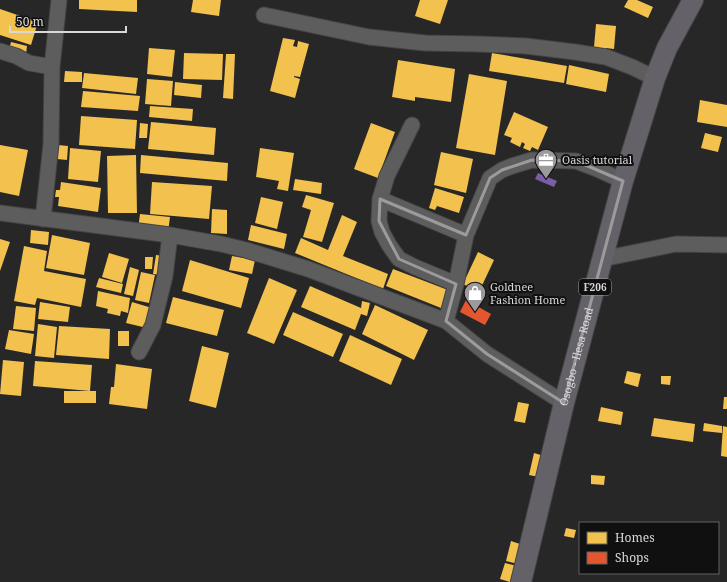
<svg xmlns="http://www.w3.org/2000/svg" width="727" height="582" font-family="'Noto Serif',serif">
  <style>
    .homes { fill: #f2c14e }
    .shops { fill: #e4572e }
    .offices { fill: #7b5ea7 }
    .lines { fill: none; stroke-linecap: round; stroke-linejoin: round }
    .minor-casing { stroke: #454445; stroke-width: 17 }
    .major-casing { stroke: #454445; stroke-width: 22 }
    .minor { stroke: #5e5d5e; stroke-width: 15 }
    .major { stroke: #646268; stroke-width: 20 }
    .marked { fill: none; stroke: #9c9a9c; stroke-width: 3; stroke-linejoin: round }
    .labels { text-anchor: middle; stroke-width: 4; stroke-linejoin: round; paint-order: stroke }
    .shield { fill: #111011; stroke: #9e9c9e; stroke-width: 1 }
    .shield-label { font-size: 10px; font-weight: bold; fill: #dad8da }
    .poi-label { font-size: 11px; fill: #dad8da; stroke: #111011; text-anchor: start }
    .street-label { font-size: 11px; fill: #dad8da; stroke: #111011 }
  </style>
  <rect width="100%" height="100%" fill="#282728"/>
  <!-- homes -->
  <path class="homes" d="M79 0H137V12L79 9Z
    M193 0H221L219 16 191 12Z
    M420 0H448L440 24 415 16Z
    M628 0H637L653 7 648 18 624 7Z
    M0 9 38 22 31 45 0 35Z
    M596 24 616 26 614 49 606 48V52H598V47H594Z
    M283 38 295 40 293 46 297 47 298 41 309 44 300 77 294 76V77L300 79 295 98 270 91Z
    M11 42 27 46 26 54 9 50Z
    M149 48 175 50 172 77 147 74Z
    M184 53 223 54 222 80 183 79Z
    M492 53 567 66 564 83 489 71Z
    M226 54H235L233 99 223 98Z
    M398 60 455 69 451 102 415 97V101L392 97Z
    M569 65 609 74 606 92 566 84Z
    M65 71 82 72V82H64Z
    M84 73 138 78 136 94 82 88Z
    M469 74 507 81 495 155 456 148Z
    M147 79 173 81 171 106 145 104Z
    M175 82 202 85 201 98 174 95Z
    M83 91 140 96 138 111 81 107Z
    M700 100 727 105V127L697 122Z
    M150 106 193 109 192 121 149 117Z
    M514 112 548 127 538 150 532 147 530 151 523 148 525 144 522 142 520 147 510 142 512 138 504 135Z
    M81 116 137 120 135 149 79 145Z
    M151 122 216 128 214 155 148 149Z
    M140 123 148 124 147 138H139Z
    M371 123 395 132 378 178 354 169Z
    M705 133 722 137 718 152 701 148Z
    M0 145 28 150 19 196 0 192Z
    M58 145 68 146 67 160 57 159Z
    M70 148 101 151 98 182 68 179Z
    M260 148 294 153 288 191 277 189 279 181 256 177Z
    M441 152 473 159 466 193 434 185Z
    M136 155 137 213H108L107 156Z
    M141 155 228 163 227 181 140 173Z
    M295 179 322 183 321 194 293 190Z
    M61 182 101 188 98 212 58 206 59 197H55L56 190H60Z
    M152 182 212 186 209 219 150 214Z
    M435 188 464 197 459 213 437 206 435 210 429 208Z
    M306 195 334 203 322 242 303 237 311 210 302 207Z
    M261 197 283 202 277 229 255 223Z
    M212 209 227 210V234L211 233Z
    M140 214 170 217 168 232 138 229Z
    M342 215 357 222 343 256 388 274 383 289 295 253 301 238 328 250Z
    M251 225 287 234 284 249 248 240Z
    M31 230 49 232 48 245 30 243Z
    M52 235 90 243 84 275 46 268Z
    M0 239 10 242 0 271Z
    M24 246 47 251 44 271 86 279 81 307 37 298 35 305 14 301Z
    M478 252 494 260 479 292 463 284Z
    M109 253 129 259 122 283 102 277Z
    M156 255 165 256 162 275 153 274Z
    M232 256 255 260 252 274 229 270Z
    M145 257H153L152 269H145Z
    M190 260 249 278 241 308 182 291Z
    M130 267 139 270 133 296 124 294Z
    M393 269 448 290 441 308 386 286Z
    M141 272 155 275 149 303 135 300Z
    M99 278 123 284 121 293 96 287Z
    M269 278 297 290 274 344 247 333Z
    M310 286 361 308 362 301 370 303 367 316 361 314 355 330 301 307Z
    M98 291 130 298 128 313 121 311 120 316 107 313 108 309 96 306Z
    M173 297 224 310 217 336 166 323Z
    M40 302 70 307 68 322 38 319Z
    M132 302 152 308 147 328 126 323Z
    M375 305 428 330 414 360 362 334Z
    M16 306 36 308 34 331 13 329Z
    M293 312 343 334 333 357 283 335Z
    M38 324 57 327 54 358 35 356Z
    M59 326 110 329 109 359 56 355Z
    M9 330 34 334 31 354 5 349Z
    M118 331H129V346H118Z
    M350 335 402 359 391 385 339 361Z
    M202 346 229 353 216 408 189 401Z
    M3 360 24 362 21 396 0 394Z
    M35 361 92 365 90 391 33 386Z
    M116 364 152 369 147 409 109 404 111 387H114Z
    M627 371 641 374 638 387 624 383Z
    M661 376H671L670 385 661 384Z
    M64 391H96V403H64Z
    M724 397H727V409H723Z
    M518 402 529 404 525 423 514 421Z
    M601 407 623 412 621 425 598 421Z
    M654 418 695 424 693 442 651 436Z
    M704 423 722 426V433L703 431Z
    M723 426 727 427V457L721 456Z
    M534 453 544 456 539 477 529 475Z
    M591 475 605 476 604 485 591 484Z
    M566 528 576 530 574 538 564 536Z
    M511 541 523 545 518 564 506 561Z
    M505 563 517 566 515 576 512 575 510 582 500 579Z"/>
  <!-- shops -->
  <path class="shops" d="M466 300 491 314 485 325 460 312Z"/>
  <!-- offices -->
  <path class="offices" d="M538 173 557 181 554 187 535 179Z"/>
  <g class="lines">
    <!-- minor casing -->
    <g class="minor-casing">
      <path id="minor" d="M264 15 369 37 425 43 477 44 526 46 575 52 606 57 632 67 655 78
        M0 51 16 56 29 63 52 67
        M412 125 387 176 380 199 379 221 382 232 389 245 399 259 415 267 456 284
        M380 199 466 235
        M0 213 170 235 221 244 246 250 308 269 446 321 487 354 564 403
        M43 219 51 144 52 67 59 0
        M602 259 676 244 727 245
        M446 321 456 284 466 235 490 178 502 170 512 166 532 160 576 161 597 169 623 181
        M139 352 153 325 165 276 170 235"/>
    </g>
    <!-- major casing -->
    <g class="major-casing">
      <g id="major">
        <path id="s1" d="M521 582 564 403 623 181 655 78 667 48 693 0"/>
      </g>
    </g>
    <!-- minor -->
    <use href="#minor" class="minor"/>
    <!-- major -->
    <use href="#major" class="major"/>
  </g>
  <!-- marked area -->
  <path class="marked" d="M532 160 576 161 623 181 564 403 487 354 446 321 456 284 399 259 379 221 380 199 466 235 490 178 502 170Z"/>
  <!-- icons -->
  <defs>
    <g id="office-pin" transform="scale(1.15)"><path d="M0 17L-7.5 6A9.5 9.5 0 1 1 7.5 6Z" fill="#9c9a9c" stroke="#111011"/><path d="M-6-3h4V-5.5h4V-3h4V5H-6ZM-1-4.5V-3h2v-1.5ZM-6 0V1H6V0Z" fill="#fff"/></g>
    <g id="shop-pin" transform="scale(1.15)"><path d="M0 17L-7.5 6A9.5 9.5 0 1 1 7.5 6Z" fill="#9c9a9c" stroke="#111011"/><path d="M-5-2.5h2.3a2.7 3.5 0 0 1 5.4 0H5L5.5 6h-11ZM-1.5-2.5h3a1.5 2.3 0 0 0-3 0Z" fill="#fff"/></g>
  </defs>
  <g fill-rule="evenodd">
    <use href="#office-pin" x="546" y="160"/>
    <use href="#shop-pin" x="475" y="293"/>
  </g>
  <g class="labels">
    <!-- shield labels -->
    <rect class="shield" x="579" y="279" width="32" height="16" rx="3"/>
    <g class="shield-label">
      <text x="595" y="291">F206</text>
    </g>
    <!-- poi labels -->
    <g class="poi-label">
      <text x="562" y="164">Oasis tutorial</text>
      <text x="490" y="291">Goldnee<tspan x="490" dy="13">Fashion Home</tspan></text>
    </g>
    <!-- street labels -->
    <g class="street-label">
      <text dy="4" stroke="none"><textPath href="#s1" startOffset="232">Osogbo - Ilesa Road</textPath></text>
    </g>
  </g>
  <!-- legend -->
  <rect x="579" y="522" width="140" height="52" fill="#111011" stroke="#616061"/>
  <rect x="587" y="532" width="20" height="12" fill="#f2c14e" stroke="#616061"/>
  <text x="615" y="542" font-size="12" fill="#dad8da">Homes</text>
  <rect x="587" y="552" width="20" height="12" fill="#e4572e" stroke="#616061"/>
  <text x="615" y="562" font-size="12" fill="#dad8da">Shops</text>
  <!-- scale -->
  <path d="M10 26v6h116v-6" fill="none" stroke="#dad8da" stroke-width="2"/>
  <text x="16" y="26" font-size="12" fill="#dad8da" stroke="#111011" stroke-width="3" paint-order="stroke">50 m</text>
</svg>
